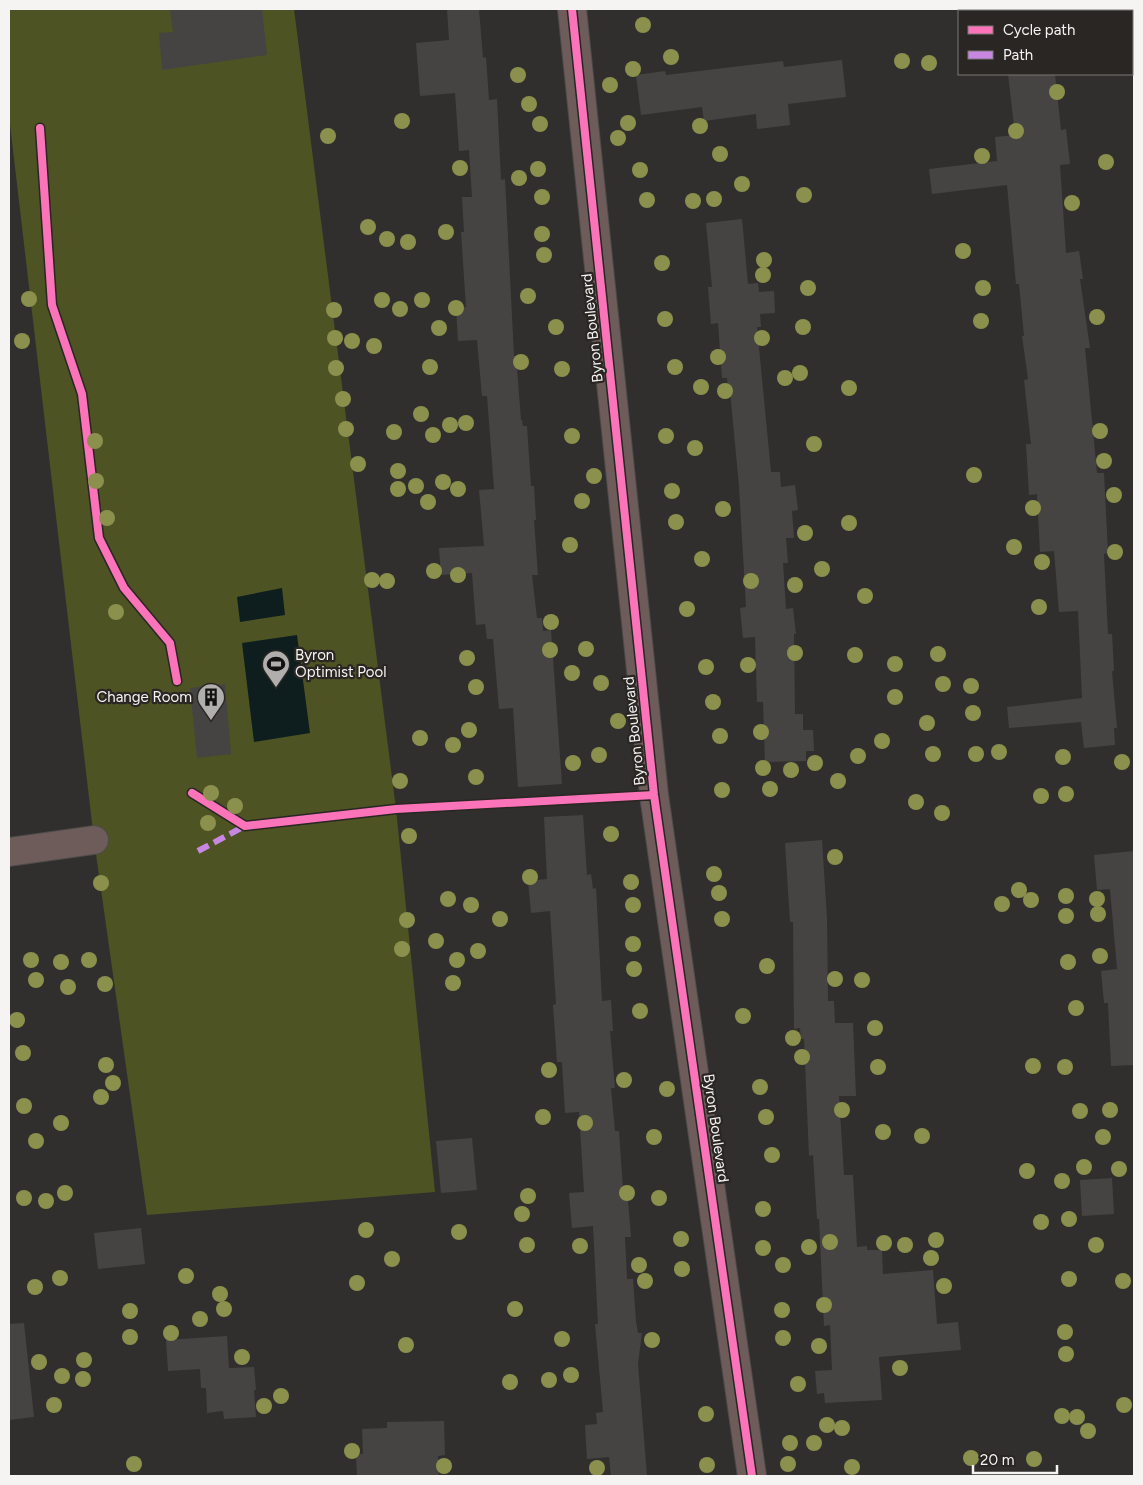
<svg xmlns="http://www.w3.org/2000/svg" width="1143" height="1485" font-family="Figtree,sans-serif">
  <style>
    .green { fill: #4e5324 }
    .water { fill: #0e1e1e }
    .building { fill: #464443 }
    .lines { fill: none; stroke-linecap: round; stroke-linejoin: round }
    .minor-casing { stroke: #4c4b4a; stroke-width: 30 }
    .tertiary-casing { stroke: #4c4b4a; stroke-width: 30 }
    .minor { stroke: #6e5c5a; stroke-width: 28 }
    .tertiary { stroke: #6e5c5a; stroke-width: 28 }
    .quiet { stroke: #c787e3; stroke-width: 6; stroke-dasharray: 12 6; stroke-linecap: butt }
    .cycleway-casing { stroke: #292623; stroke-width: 11 }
    .cycleway { stroke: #fb73b8; stroke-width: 8 }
    .tree { fill: #8b914d }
    .labels { text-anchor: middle; stroke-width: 4.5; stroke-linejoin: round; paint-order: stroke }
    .street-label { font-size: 15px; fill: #f6f4f2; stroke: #292623 }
    .poi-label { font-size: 15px; fill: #f6f4f2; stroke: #292623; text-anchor: start }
  </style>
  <rect width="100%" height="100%" fill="#312f2e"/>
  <!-- green -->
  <path class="green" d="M9 9H294L396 809 435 1192 147 1215 94 840 9 116Z"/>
  <!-- water -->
  <path class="water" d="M282 588 285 615 240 622 237 597Z
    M297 635 310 733 254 742 242 643Z"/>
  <!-- building -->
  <path class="building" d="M170 9H262L267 55 162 70 159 33 173 32Z
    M447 9H479L483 58 486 57 489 100 497 99 501 180 505 179 514 356H516L521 420H522L523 426H527L531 486H534L536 520H534L538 575H532L537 618H542L543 631 551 630 562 784 518 787 513 708 499 709 493 639H487L485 624 476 625 472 573 441 575 439 548 484 546 479 490 494 489 487 396H482L477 340 458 341 456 307H466L461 232H464L462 197H472L469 150 459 151 455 93 420 96 416 43 449 40Z
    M842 60 846 97 788 104 790 125 757 129 756 114 704 121 702 107 641 115 636 75 665 71 666 75 783 61 784 67Z
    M1008 74H1055L1061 130 1066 129 1070 164 1060 165 1066 253 1079 251 1083 279H1080L1090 348H1085L1097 473H1104L1108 553 1104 554 1108 634H1112L1114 671H1112L1117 728H1114L1115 745 1084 748 1081 722 1009 728 1007 707 1082 698 1078 611 1059 612 1054 551 1040 552 1037 494 1029 495 1026 444H1031L1024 380 1028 379 1022 336H1024L1019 284H1016L1007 185 932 194 929 169 997 161 995 137 1015 135Z
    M742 219 748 284 758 283 759 292 774 291 775 313 760 314 761 327H757L771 472H780L781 487 795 485 798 510 792 511 794 538H786L788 563H783L786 609 793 608 796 634H794L795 714H803V730H813L814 751H806V761L765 762 763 702H757L755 637 743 638 740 608 746 607 739 486 730 391H728L727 378H722L718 323 711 324 708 287H712L706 223Z
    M225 684 231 754 197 758 190 688Z
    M583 815 587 875 591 874 593 889 596 888 602 1001 611 1000 613 1031H610L615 1088H611L615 1131H619L623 1189 627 1188 631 1237H625L627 1279H633L636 1321 638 1333H642L638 1364 647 1476H611L609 1457 587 1459 585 1425 597 1424 596 1413 603 1412 595 1324H598L593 1226 572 1228 569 1193 584 1192 579 1112 565 1113 562 1062H557L553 1005 556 1004 550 911 531 913 528 881 547 879 544 817Z
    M822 840 827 918 828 1001H834L835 1023H853L856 1096H839L844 1175H853L857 1247 867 1246V1250H882L883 1274 933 1270 937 1324 958 1322 961 1350 879 1357 882 1400 825 1403 824 1393 817 1394 815 1371 832 1370 830 1325 824 1326 819 1219H817L813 1155 809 1156 804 1039H801L800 1028 794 1029 793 922H790L785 843Z
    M1134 851V1065L1111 1066 1108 1003H1104L1101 971 1117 969 1110 889 1097 890 1094 855Z
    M472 1138 477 1190 441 1193 436 1141Z
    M1112 1178 1114 1214 1082 1216 1080 1180Z
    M141 1228 145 1264 98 1269 94 1233Z
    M24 1323 34 1417 9 1420V1324Z
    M227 1336 229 1368 254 1367 256 1390H254L256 1417 224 1419 223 1411 207 1413 206 1388H201L200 1369 168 1371 166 1340Z
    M444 1421 445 1455 438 1456 439 1476H357L356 1454H363L362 1429 387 1428V1422Z"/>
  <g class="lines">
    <!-- minor casing -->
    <g class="minor-casing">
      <path id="minor" d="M572 9 654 795 752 1476
        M9 852 94 840"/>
    </g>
    <!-- tertiary casing -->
    <g class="tertiary-casing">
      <path id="tertiary" d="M1132 13 1134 33"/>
    </g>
    <!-- minor -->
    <use href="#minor" class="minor"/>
    <!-- tertiary -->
    <use href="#tertiary" class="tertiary"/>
    <!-- quiet -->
    <path class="quiet" d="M198 851 245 826"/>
    <!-- cycleway casing -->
    <g class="cycleway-casing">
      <path id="cycleway" d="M572 9 654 795 752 1476
        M40 128 52 305 82 394 99 538 124 588 170 643 177 681
        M192 793 245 826 396 809 654 795"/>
    </g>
    <!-- cycleway -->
    <use href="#cycleway" class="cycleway"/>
  </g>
  <!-- trees -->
  <g class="tree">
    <circle cx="643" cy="25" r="8"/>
    <circle cx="671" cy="57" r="8"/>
    <circle cx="902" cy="61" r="8"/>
    <circle cx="929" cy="63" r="8"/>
    <circle cx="633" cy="69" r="8"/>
    <circle cx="518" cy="75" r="8"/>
    <circle cx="610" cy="85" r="8"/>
    <circle cx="1057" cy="92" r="8"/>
    <circle cx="529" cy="104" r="8"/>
    <circle cx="402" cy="121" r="8"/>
    <circle cx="628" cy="123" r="8"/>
    <circle cx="540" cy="124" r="8"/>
    <circle cx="700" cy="126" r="8"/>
    <circle cx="1016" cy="131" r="8"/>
    <circle cx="328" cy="136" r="8"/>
    <circle cx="618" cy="138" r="8"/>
    <circle cx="720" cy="154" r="8"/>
    <circle cx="982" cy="156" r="8"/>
    <circle cx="1106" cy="162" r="8"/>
    <circle cx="460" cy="168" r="8"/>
    <circle cx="538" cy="169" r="8"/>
    <circle cx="640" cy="170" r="8"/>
    <circle cx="519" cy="178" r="8"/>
    <circle cx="742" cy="184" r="8"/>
    <circle cx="804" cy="195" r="8"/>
    <circle cx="542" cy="197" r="8"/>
    <circle cx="714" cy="199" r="8"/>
    <circle cx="647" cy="200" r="8"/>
    <circle cx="693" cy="201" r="8"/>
    <circle cx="1072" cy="203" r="8"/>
    <circle cx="368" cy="227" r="8"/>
    <circle cx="446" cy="232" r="8"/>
    <circle cx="542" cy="234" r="8"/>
    <circle cx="387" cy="239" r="8"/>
    <circle cx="408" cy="242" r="8"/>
    <circle cx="963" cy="251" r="8"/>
    <circle cx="544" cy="255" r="8"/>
    <circle cx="764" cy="260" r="8"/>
    <circle cx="662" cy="263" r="8"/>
    <circle cx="763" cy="275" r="8"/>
    <circle cx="808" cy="288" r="8"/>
    <circle cx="983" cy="288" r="8"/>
    <circle cx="528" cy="296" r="8"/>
    <circle cx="29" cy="299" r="8"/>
    <circle cx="382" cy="300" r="8"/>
    <circle cx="422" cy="300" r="8"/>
    <circle cx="456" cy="308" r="8"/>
    <circle cx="400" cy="309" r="8"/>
    <circle cx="334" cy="310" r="8"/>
    <circle cx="1097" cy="317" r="8"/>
    <circle cx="665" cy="319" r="8"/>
    <circle cx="981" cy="321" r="8"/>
    <circle cx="556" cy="327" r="8"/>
    <circle cx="803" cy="327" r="8"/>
    <circle cx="439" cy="328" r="8"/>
    <circle cx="335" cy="338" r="8"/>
    <circle cx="762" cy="338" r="8"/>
    <circle cx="22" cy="341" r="8"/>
    <circle cx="352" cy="341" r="8"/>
    <circle cx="374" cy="346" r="8"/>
    <circle cx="718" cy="357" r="8"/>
    <circle cx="521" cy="362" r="8"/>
    <circle cx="430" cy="367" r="8"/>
    <circle cx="675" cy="367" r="8"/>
    <circle cx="336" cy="368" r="8"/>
    <circle cx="562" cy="369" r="8"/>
    <circle cx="800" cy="373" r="8"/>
    <circle cx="785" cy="378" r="8"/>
    <circle cx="701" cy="387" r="8"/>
    <circle cx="849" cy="388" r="8"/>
    <circle cx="725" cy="391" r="8"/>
    <circle cx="343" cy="399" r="8"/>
    <circle cx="421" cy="414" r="8"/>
    <circle cx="466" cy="423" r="8"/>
    <circle cx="450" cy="425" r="8"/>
    <circle cx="346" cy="429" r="8"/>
    <circle cx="1100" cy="431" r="8"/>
    <circle cx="394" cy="432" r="8"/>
    <circle cx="433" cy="435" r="8"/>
    <circle cx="572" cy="436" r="8"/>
    <circle cx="666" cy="436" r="8"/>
    <circle cx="95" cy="441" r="8"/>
    <circle cx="814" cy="444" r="8"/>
    <circle cx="695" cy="448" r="8"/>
    <circle cx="1104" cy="461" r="8"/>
    <circle cx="358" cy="464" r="8"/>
    <circle cx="398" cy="471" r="8"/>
    <circle cx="974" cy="475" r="8"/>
    <circle cx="594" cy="476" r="8"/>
    <circle cx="96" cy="481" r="8"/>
    <circle cx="443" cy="482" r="8"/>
    <circle cx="416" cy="486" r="8"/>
    <circle cx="398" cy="489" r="8"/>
    <circle cx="458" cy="489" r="8"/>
    <circle cx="672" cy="491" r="8"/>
    <circle cx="1114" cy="495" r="8"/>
    <circle cx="582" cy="501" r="8"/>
    <circle cx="428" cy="502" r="8"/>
    <circle cx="1033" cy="508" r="8"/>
    <circle cx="723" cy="509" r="8"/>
    <circle cx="107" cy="518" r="8"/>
    <circle cx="676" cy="522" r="8"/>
    <circle cx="849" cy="523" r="8"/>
    <circle cx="805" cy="533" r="8"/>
    <circle cx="570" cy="545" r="8"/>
    <circle cx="1014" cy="547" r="8"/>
    <circle cx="1115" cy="552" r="8"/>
    <circle cx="702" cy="559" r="8"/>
    <circle cx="1042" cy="562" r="8"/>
    <circle cx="822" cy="569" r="8"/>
    <circle cx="434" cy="571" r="8"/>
    <circle cx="458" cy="575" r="8"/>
    <circle cx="372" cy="580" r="8"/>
    <circle cx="387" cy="581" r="8"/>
    <circle cx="751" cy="581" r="8"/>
    <circle cx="795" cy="585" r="8"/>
    <circle cx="865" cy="596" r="8"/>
    <circle cx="1039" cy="607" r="8"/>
    <circle cx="687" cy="609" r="8"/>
    <circle cx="116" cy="612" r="8"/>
    <circle cx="551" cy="622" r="8"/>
    <circle cx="586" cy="649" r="8"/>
    <circle cx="550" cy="650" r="8"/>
    <circle cx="795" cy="653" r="8"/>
    <circle cx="938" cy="654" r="8"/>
    <circle cx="855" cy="655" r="8"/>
    <circle cx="467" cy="658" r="8"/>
    <circle cx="895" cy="664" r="8"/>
    <circle cx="748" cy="665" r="8"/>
    <circle cx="706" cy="667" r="8"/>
    <circle cx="572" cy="673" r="8"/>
    <circle cx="601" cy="683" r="8"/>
    <circle cx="943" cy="684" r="8"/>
    <circle cx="971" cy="686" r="8"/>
    <circle cx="476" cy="687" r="8"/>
    <circle cx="895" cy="697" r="8"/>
    <circle cx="713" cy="702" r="8"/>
    <circle cx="973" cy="713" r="8"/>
    <circle cx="618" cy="721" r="8"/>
    <circle cx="927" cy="723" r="8"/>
    <circle cx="469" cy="730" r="8"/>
    <circle cx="761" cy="732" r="8"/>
    <circle cx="720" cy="736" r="8"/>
    <circle cx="420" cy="738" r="8"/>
    <circle cx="882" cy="741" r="8"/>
    <circle cx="453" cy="745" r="8"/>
    <circle cx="999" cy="752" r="8"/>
    <circle cx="933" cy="754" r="8"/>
    <circle cx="976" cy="754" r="8"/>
    <circle cx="599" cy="755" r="8"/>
    <circle cx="858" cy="756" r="8"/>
    <circle cx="1063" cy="757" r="8"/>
    <circle cx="1122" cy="762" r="8"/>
    <circle cx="573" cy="763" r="8"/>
    <circle cx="815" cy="763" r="8"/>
    <circle cx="763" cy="768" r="8"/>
    <circle cx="791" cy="770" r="8"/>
    <circle cx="476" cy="777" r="8"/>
    <circle cx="400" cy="781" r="8"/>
    <circle cx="838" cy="781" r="8"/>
    <circle cx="770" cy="789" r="8"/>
    <circle cx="722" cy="790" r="8"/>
    <circle cx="211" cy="793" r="8"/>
    <circle cx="1066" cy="794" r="8"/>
    <circle cx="1041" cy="796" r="8"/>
    <circle cx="916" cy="802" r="8"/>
    <circle cx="235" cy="806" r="8"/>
    <circle cx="942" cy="813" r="8"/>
    <circle cx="208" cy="823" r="8"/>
    <circle cx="611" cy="834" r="8"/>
    <circle cx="409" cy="836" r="8"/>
    <circle cx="835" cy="857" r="8"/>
    <circle cx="714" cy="874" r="8"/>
    <circle cx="530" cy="877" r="8"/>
    <circle cx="631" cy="882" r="8"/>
    <circle cx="101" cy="883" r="8"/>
    <circle cx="1019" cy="890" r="8"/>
    <circle cx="719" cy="893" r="8"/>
    <circle cx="1066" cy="896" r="8"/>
    <circle cx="448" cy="899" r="8"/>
    <circle cx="1097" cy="899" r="8"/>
    <circle cx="1031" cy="900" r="8"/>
    <circle cx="1002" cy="904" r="8"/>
    <circle cx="471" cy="905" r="8"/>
    <circle cx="633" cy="905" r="8"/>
    <circle cx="1098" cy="914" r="8"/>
    <circle cx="1066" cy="916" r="8"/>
    <circle cx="500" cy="919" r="8"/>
    <circle cx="722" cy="919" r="8"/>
    <circle cx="407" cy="920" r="8"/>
    <circle cx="436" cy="941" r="8"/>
    <circle cx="633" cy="944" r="8"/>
    <circle cx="402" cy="949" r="8"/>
    <circle cx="478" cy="951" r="8"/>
    <circle cx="1100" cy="956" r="8"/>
    <circle cx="31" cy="960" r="8"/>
    <circle cx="89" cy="960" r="8"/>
    <circle cx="457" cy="960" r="8"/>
    <circle cx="61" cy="962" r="8"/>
    <circle cx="1068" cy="962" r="8"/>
    <circle cx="767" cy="966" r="8"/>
    <circle cx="634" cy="969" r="8"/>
    <circle cx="835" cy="979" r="8"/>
    <circle cx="36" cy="980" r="8"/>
    <circle cx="862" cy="980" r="8"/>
    <circle cx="453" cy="983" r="8"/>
    <circle cx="105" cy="984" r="8"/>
    <circle cx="68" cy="987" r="8"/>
    <circle cx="1076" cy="1008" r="8"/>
    <circle cx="640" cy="1011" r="8"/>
    <circle cx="743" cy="1016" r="8"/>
    <circle cx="17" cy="1020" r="8"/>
    <circle cx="875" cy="1028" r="8"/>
    <circle cx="793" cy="1038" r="8"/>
    <circle cx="23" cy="1053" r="8"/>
    <circle cx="802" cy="1057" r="8"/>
    <circle cx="106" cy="1065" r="8"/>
    <circle cx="1033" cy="1066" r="8"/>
    <circle cx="878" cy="1067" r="8"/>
    <circle cx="1065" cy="1067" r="8"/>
    <circle cx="549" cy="1070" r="8"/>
    <circle cx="624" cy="1080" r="8"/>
    <circle cx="113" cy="1083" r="8"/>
    <circle cx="760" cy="1087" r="8"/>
    <circle cx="667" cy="1089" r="8"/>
    <circle cx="101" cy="1097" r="8"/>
    <circle cx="24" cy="1106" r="8"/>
    <circle cx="842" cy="1110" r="8"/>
    <circle cx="1110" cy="1110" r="8"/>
    <circle cx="1080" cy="1111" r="8"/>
    <circle cx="543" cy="1117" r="8"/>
    <circle cx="766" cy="1117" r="8"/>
    <circle cx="61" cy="1123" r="8"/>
    <circle cx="585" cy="1123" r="8"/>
    <circle cx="883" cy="1132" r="8"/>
    <circle cx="922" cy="1136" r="8"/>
    <circle cx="654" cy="1137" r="8"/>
    <circle cx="1103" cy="1137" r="8"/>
    <circle cx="36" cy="1141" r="8"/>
    <circle cx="772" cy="1155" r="8"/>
    <circle cx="1084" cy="1167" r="8"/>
    <circle cx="1119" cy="1169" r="8"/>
    <circle cx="1027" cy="1171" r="8"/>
    <circle cx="1062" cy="1181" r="8"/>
    <circle cx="65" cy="1193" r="8"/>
    <circle cx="627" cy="1193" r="8"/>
    <circle cx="528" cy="1196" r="8"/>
    <circle cx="24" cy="1198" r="8"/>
    <circle cx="659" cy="1198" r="8"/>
    <circle cx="46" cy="1201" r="8"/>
    <circle cx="763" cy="1209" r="8"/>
    <circle cx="522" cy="1214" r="8"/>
    <circle cx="1069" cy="1219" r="8"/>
    <circle cx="1041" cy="1222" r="8"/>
    <circle cx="366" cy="1230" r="8"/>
    <circle cx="459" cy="1232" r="8"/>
    <circle cx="681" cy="1239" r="8"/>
    <circle cx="936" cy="1240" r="8"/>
    <circle cx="830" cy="1242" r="8"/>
    <circle cx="884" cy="1243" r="8"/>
    <circle cx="527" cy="1245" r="8"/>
    <circle cx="905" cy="1245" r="8"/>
    <circle cx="1096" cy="1245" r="8"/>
    <circle cx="580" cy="1246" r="8"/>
    <circle cx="809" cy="1247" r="8"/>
    <circle cx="763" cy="1248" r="8"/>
    <circle cx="931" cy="1258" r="8"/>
    <circle cx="392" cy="1259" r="8"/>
    <circle cx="639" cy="1265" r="8"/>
    <circle cx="783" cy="1265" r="8"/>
    <circle cx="682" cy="1269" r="8"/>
    <circle cx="186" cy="1276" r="8"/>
    <circle cx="60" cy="1278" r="8"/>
    <circle cx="1069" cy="1279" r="8"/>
    <circle cx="645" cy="1281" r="8"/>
    <circle cx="1123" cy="1281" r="8"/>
    <circle cx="357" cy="1283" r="8"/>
    <circle cx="944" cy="1286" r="8"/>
    <circle cx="35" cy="1287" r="8"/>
    <circle cx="220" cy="1294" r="8"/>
    <circle cx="824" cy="1305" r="8"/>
    <circle cx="224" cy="1309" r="8"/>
    <circle cx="515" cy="1309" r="8"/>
    <circle cx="782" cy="1310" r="8"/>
    <circle cx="130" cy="1311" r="8"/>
    <circle cx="200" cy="1319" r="8"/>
    <circle cx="1065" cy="1332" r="8"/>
    <circle cx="171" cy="1333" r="8"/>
    <circle cx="130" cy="1337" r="8"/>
    <circle cx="783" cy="1338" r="8"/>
    <circle cx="562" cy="1339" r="8"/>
    <circle cx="652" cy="1340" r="8"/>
    <circle cx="406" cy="1345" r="8"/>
    <circle cx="819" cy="1346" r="8"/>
    <circle cx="1066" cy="1354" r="8"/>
    <circle cx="242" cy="1357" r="8"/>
    <circle cx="84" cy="1360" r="8"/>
    <circle cx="39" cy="1362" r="8"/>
    <circle cx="900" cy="1368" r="8"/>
    <circle cx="571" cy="1375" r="8"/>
    <circle cx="62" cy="1376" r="8"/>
    <circle cx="83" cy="1379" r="8"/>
    <circle cx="549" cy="1380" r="8"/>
    <circle cx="510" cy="1382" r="8"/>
    <circle cx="798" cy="1384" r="8"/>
    <circle cx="281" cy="1396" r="8"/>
    <circle cx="54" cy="1405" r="8"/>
    <circle cx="1124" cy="1405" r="8"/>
    <circle cx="264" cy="1406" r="8"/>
    <circle cx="706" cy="1414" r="8"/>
    <circle cx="1062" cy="1416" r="8"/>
    <circle cx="1077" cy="1417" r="8"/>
    <circle cx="827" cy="1425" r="8"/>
    <circle cx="842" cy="1428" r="8"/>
    <circle cx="1088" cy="1431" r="8"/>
    <circle cx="790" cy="1443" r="8"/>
    <circle cx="814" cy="1443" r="8"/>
    <circle cx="352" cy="1451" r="8"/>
    <circle cx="971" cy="1458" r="8"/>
    <circle cx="1034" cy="1459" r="8"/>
    <circle cx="134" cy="1464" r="8"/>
    <circle cx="788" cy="1464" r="8"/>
    <circle cx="707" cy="1465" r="8"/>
    <circle cx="444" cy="1466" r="8"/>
    <circle cx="852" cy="1467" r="8"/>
    <circle cx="597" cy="1468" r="8"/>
  </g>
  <!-- icons -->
  <defs>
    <g id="stadium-pin" transform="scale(1.4375)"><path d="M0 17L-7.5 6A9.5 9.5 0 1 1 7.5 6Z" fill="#b1afad" stroke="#292623"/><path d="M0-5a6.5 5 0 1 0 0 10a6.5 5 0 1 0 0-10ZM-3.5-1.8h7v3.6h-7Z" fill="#111"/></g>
    <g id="building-pin" transform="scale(1.4375)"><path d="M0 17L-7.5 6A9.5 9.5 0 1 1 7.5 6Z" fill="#b1afad" stroke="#292623"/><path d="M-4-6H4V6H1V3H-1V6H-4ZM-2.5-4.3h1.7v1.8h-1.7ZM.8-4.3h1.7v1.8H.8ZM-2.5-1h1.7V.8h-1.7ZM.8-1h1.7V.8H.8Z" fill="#111"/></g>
  </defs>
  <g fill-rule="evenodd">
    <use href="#stadium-pin" x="276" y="664"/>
    <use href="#building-pin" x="211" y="697"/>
  </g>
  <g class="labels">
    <!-- street labels -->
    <g class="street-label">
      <text transform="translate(592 328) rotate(-96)" y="5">Byron Boulevard</text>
      <text transform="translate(634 731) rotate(-96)" y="5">Byron Boulevard</text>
      <text transform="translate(716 1128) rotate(82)" y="5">Byron Boulevard</text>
    </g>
    <!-- poi labels -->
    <g class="poi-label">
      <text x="295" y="660">Byron<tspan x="295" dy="17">Optimist Pool</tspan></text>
      <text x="192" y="702" text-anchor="end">Change Room</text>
    </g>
  </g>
  <!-- border -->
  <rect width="1143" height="1485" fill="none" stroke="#f6f4f2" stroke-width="20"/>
  <!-- legend -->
  <rect x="958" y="10" width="175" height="65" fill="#292623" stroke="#7b7876"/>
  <rect x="968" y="26" width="25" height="8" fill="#fb73b8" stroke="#7b7876"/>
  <text x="1003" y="35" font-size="15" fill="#f6f4f2">Cycle path</text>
  <rect x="968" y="51" width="25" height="8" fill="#c787e3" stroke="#7b7876"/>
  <text x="1003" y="60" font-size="15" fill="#f6f4f2">Path</text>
  <!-- scale -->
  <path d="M973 1465v8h84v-8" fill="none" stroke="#f6f4f2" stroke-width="2.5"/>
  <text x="980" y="1465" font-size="15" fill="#f6f4f2" stroke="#292623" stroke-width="4" paint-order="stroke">20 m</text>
</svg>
